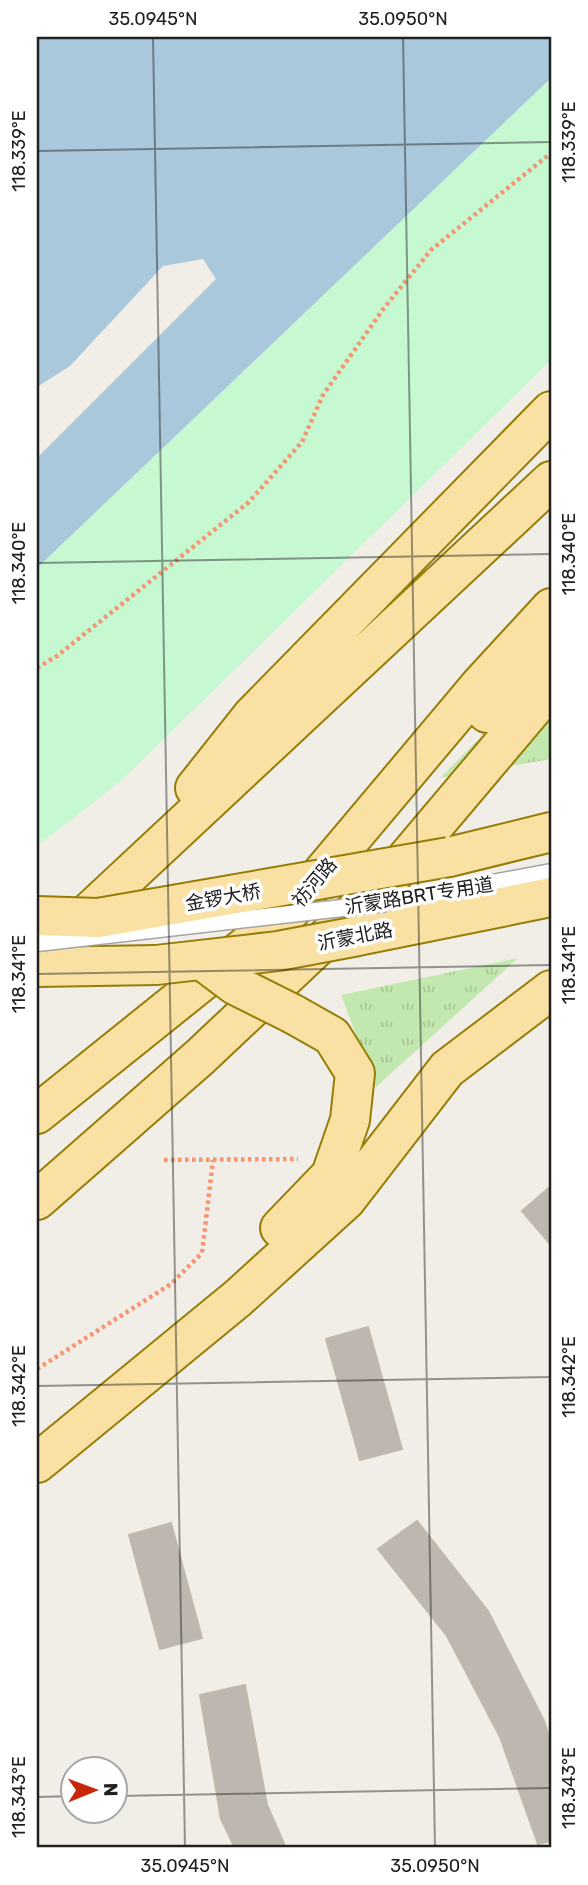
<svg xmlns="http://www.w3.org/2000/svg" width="588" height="1885" font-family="Rubik,'Noto Sans SC',sans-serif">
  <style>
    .grass { fill: url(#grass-tufts) }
    .park { fill: #c6f8d2 }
    .water { fill: #a9c8dc }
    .building { fill: #bdb7b0; stroke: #c1b8a9; stroke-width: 2 }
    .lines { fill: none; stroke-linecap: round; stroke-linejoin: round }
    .service-casing { stroke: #a4a4a4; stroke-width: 19 }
    .primary-casing { stroke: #967d06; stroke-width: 42 }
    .path { stroke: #f49673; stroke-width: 4.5; stroke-dasharray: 3.5 3.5; stroke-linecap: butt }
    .service { stroke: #fff; stroke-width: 16 }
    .primary { stroke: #f8e1a3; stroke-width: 38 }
    .service-bridge-casing { stroke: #a4a4a4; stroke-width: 19; stroke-linecap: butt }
    .primary-bridge-casing { stroke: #967d06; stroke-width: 42; stroke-linecap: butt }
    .service-bridge { stroke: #fff; stroke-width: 16 }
    .primary-bridge { stroke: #f8e1a3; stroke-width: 38 }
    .ticks { fill: none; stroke: #202020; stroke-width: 2; stroke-opacity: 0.45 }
    .labels { text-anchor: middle; stroke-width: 7; stroke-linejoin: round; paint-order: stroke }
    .street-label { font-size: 19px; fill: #202020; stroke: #fff }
    .neatline { fill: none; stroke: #202020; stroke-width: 2.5 }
    .ticks-label { font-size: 18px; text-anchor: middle; fill: #202020 }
  </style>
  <defs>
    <pattern id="grass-tufts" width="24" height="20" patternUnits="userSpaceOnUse" patternTransform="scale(1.75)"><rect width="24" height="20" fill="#c2e8af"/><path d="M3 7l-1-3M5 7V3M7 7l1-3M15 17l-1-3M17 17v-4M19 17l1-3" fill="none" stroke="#a6c796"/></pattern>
  </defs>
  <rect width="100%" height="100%" fill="#f0eee7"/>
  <!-- grass -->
  <path class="grass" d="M551 667V759L440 778Z
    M518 958 376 1087 341 995Z"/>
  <!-- park -->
  <path class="park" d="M551 78V360L122 780 41 843 37 841V568Z"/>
  <!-- water -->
  <path class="water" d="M37 37H551V78L37 568V458L216 279 203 259 163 266 70 366 37 387Z"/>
  <!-- building -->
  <path class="building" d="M551 1186V1245L522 1211Z
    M368 1327 402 1449 360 1460 326 1339Z
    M417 1521 488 1611 544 1721 551 1743V1841L538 1844 500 1737 447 1636 378 1549Z
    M171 1523 202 1638 160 1649 129 1535Z
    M245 1685 267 1805 286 1848H235L221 1819 200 1695Z"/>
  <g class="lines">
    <!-- service casing -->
    <g class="service-casing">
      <path id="service" d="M386 903 551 872"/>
    </g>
    <!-- primary casing -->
    <g class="primary-casing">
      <path id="primary" d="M487 713 551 649
        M195 788 252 716 551 411
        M449 857 551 832
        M358 936 551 897
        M37 961 551 481
        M37 967 156 965
        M37 1114 291 910 481 684 551 608
        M37 1200 200 1057 389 879 551 687
        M280 1228 331 1175 350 1120 355 1073 332 1036 293 1014
        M37 1463 238 1298 346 1200 447 1069 551 990"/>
    </g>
    <!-- path -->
    <path class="path" d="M37 668 57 656 249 502 302 442 323 395 384 308 431 250 551 153
      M164 1160 298 1159
      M37 1369 171 1284 202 1253 213 1160"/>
    <!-- service -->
    <use href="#service" class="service"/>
    <!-- primary -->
    <use href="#primary" class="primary"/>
    <!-- service-bridge casing -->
    <g class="service-bridge-casing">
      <path id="service-bridge" d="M37 943 386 903"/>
    </g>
    <!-- primary-bridge casing -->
    <g class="primary-bridge-casing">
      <path id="primary-bridge" d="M37 916 98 918 449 857
        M203 961 235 985 293 1014
        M156 965 278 951 358 936"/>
    </g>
    <!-- service-bridge -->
    <use href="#service-bridge" class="service-bridge"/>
    <!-- primary-bridge -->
    <use href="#primary-bridge" class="primary-bridge"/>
  </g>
  <!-- ticks -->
  <path class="ticks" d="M153 37 185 1848M403 37 435 1848M37 151 551 142M37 563 551 554M37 974 551 965M37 1386 551 1377M116 1796 551 1788M37 1797 74 1796"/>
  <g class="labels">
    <!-- street labels -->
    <g class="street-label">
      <text transform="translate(314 882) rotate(-50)" y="7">祊河路</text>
      <text transform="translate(419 895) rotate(-9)" y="7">沂蒙路BRT专用道</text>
      <text transform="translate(223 897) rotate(-10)" y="7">金锣大桥</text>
      <text transform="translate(355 936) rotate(-11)" y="7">沂蒙北路</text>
    </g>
  </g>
  <!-- border -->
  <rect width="588" height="1885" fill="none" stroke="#ffffff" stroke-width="77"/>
  <!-- north arrow -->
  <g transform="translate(94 1790) rotate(89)"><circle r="33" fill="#ffffff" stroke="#a6a6a6" stroke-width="2"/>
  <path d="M0-5L12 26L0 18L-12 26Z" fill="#c72708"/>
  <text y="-10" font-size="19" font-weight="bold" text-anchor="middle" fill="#202020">N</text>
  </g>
  <rect x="38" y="38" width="512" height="1808" class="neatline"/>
  <g class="ticks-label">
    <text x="153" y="25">35.0945°N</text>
    <text x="403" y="25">35.0950°N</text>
    <text transform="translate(569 142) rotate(-90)" y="6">118.339°E</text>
    <text transform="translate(19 151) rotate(-90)" y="6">118.339°E</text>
    <text transform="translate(569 554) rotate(-90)" y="6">118.340°E</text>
    <text transform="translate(19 563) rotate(-90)" y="6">118.340°E</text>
    <text transform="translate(569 965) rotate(-90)" y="6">118.341°E</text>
    <text transform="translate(19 974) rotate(-90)" y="6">118.341°E</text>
    <text transform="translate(569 1377) rotate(-90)" y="6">118.342°E</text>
    <text transform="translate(19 1386) rotate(-90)" y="6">118.342°E</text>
    <text transform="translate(569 1788) rotate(-90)" y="6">118.343°E</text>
    <text transform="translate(19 1797) rotate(-90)" y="6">118.343°E</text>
    <text x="185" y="1872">35.0945°N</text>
    <text x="435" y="1872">35.0950°N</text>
  </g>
</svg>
